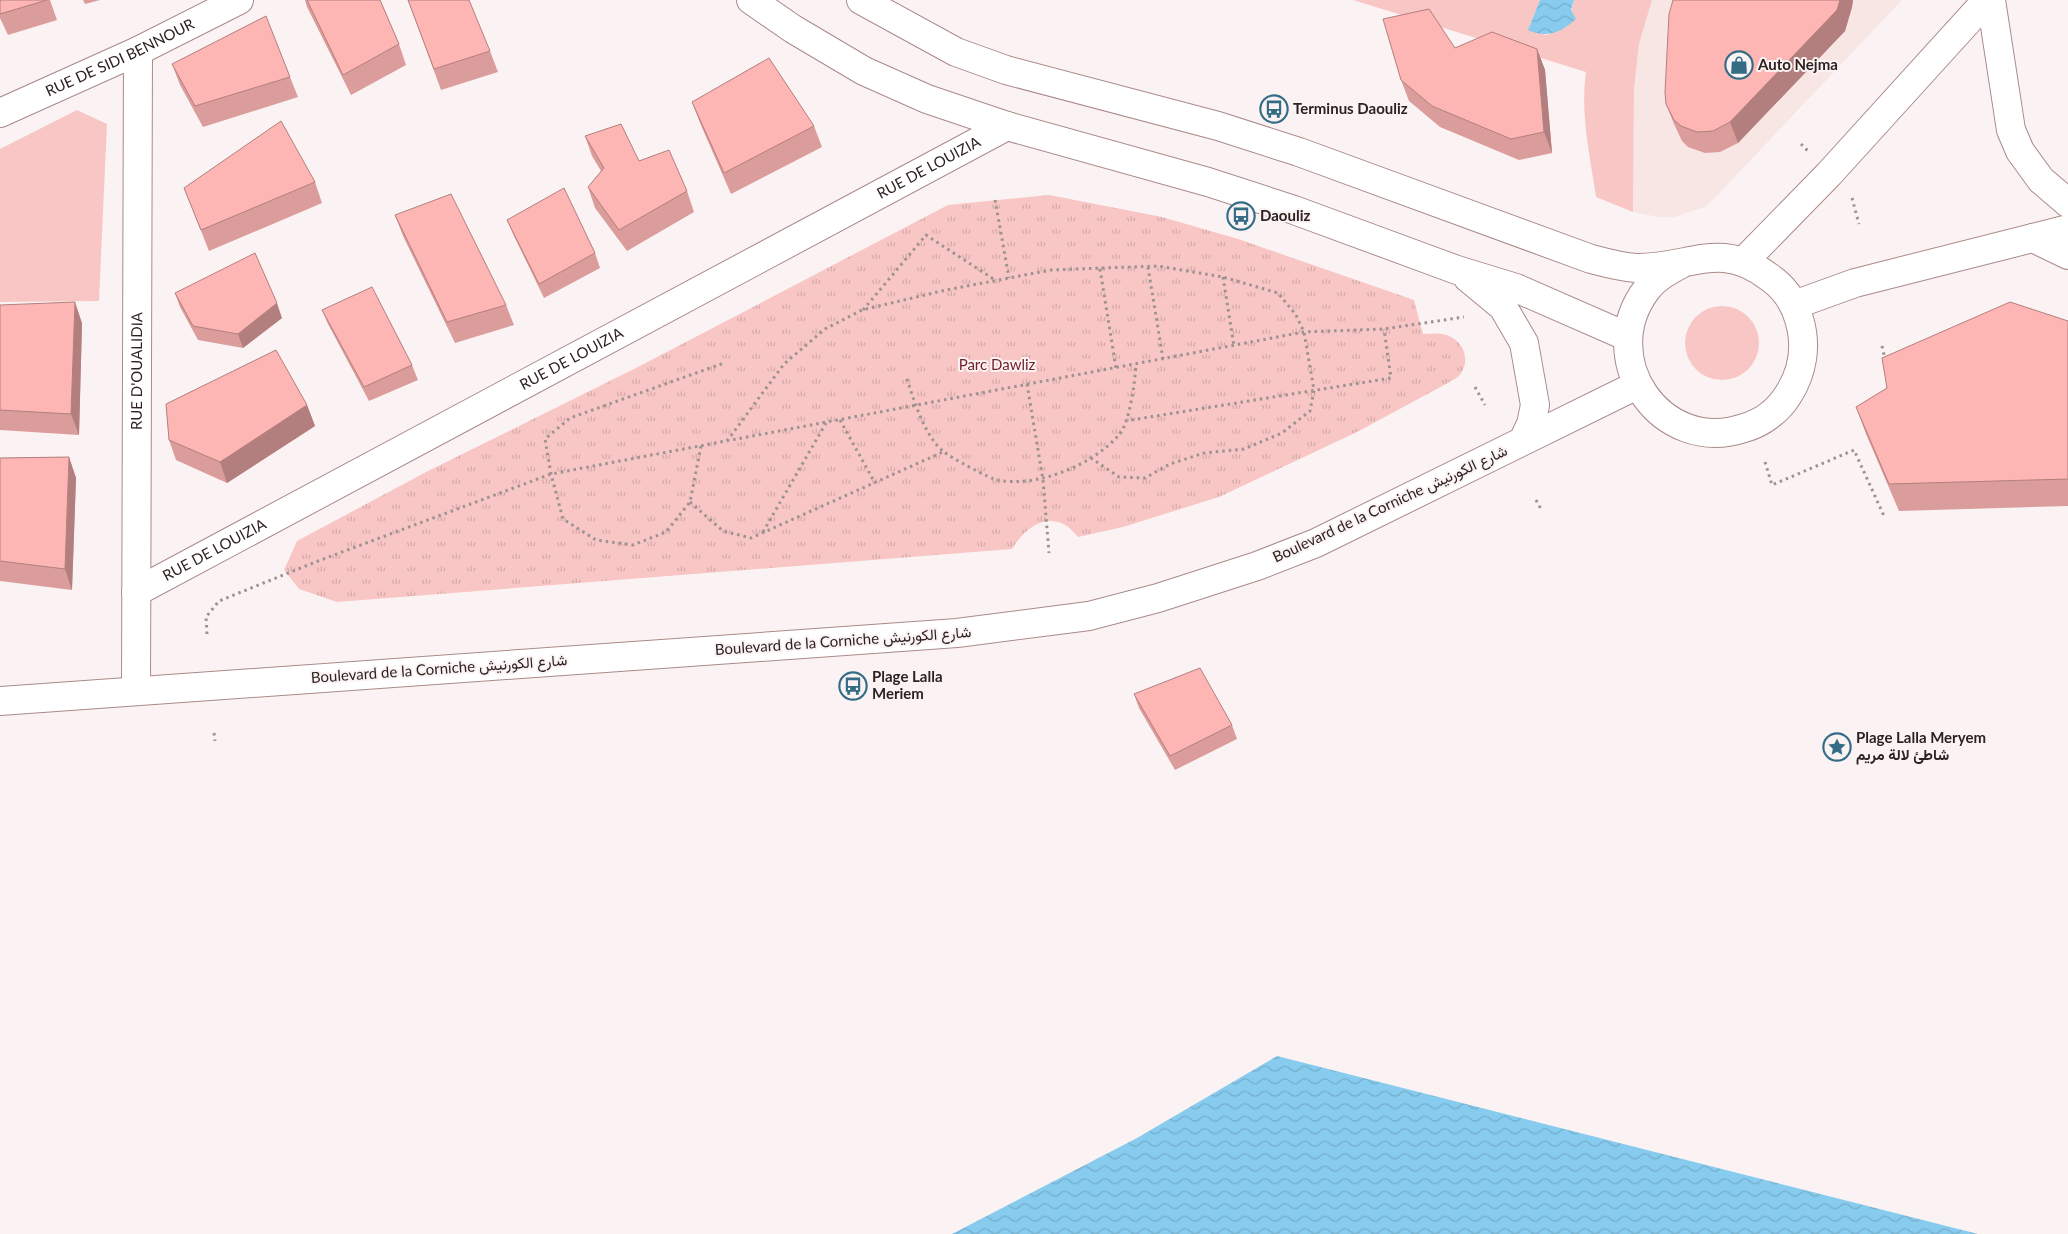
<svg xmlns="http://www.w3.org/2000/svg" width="2068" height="1234" font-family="Lato,Vazirmatn,sans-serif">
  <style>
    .built { fill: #f8e6e5 }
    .green { fill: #f8c6c4 }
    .park { fill: url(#park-tufts) }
    .water { fill: url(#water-waves) }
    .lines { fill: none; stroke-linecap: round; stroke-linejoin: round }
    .minor-casing { stroke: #aa8a89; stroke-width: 30 }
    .major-casing { stroke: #aa8a89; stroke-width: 30 }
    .path { stroke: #9c9292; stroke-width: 3; stroke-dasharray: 2.5 4; stroke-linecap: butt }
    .minor { stroke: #fff; stroke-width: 28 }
    .major { stroke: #fff; stroke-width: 28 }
    .wall { fill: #da9d9b }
    .shaded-wall { fill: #b27f7e }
    .building { fill: #feb6b4; stroke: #b27f7e }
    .labels { text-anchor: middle; stroke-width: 4; stroke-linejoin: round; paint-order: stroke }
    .street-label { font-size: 15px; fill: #2e2221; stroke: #fbf3f3 }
    .poi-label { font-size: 15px; font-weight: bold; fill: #2e2221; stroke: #fbf3f3; text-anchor: start }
    .park-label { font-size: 15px; fill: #701f25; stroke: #fbf3f3 }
  </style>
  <defs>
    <pattern id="park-tufts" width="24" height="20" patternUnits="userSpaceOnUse" patternTransform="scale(1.25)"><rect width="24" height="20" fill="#f8c6c4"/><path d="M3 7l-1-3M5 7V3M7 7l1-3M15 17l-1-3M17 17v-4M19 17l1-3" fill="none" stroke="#d5aaa8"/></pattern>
    <pattern id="water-waves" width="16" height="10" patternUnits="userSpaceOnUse" patternTransform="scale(1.25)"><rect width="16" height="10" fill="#87cbee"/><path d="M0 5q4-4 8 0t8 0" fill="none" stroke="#75aecc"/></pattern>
  </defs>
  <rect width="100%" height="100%" fill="#fbf3f3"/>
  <!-- built -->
  <path class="built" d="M1652 0H1902L1707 206 1675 217H1658L1633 212 1634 89 1639 44Z"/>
  <!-- green -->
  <path class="green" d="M1353 0H1540L1528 30 1546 35 1568 26 1574 0H1652L1639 44 1634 89 1633 212 1596 197C1590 155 1580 114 1586 72Z
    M77 110 107 124 99 301 0 302V149Z
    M1685 343a37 37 0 1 1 74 0a37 37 0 1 1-74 0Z"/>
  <!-- park -->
  <path class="park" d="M1049 195 1162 217 1238 239 1414 300 1423 334C1429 334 1436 333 1442 334 1462 337 1473 360 1459 376 1456 379 1450 381 1446 384L1357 432 1219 497 1123 527 1078 537C1056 508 1028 522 1012 549L337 602 299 589 284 570 297 541 428 471 636 368 948 205Z"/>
  <!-- water -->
  <path class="water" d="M1540 0H1574L1571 10 1576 19C1561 32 1547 39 1528 30Z
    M1277 1056 1978 1234H952L1137 1138Z"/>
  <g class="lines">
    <!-- minor casing -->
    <g class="minor-casing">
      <g id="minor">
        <path id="s1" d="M0 113 138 51 239 0"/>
        <path d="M2033 238 2068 255"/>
        <path d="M1744 261 1829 174 1987 0"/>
        <path id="s2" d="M136 592 1007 126"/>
        <path id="s3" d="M136 691 138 51"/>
      </g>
    </g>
    <!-- major casing -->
    <g class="major-casing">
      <path id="major" d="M751 0 793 29 864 71 927 99 1007 126 1208 182 1294 210 1457 270 1516 288 1628 337
        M861 0 956 52 1006 70 1218 126 1299 152 1591 259C1606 263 1620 267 1636 268 1690 269 1719 239 1769 277 1784 287 1794 302 1799 319 1807 345 1803 372 1788 395 1778 411 1762 423 1744 428 1661 456 1594 358 1647 289 1656 277 1670 270 1683 263
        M1991 0 2011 130 2020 151 2041 180 2068 203
        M1468 278 1503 307 1524 343 1535 405 1531 424 1523 441
        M1794 305 1855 283 2068 229
        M0 701 957 633 1089 616 1158 598 1257 566 1316 543 1637 385"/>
    </g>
    <!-- path -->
    <path class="path" d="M1801 144 1808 151
      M1852 198 1859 224
      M995 200 1009 278
      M1148 267 1163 359
      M1100 269 1116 368
      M1223 277 1234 346
      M863 310 926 235 995 280
      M1882 346 1885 359
      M907 379C914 401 925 437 944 452 950 457 990 479 998 480 1037 488 1092 465 1118 436 1130 424 1135 381 1136 364
      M1027 384 1043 480 1049 553
      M1475 387 1485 405
      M840 420 875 483
      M1125 421 1391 378 1384 329
      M727 441 784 364 825 329 862 310 946 290 1051 270 1158 266 1223 277 1278 293 1296 315 1304 332 1314 390 1310 411 1282 433 1244 449 1204 453 1170 464 1145 478 1119 477 1091 458
      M701 446 690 502 666 532 633 545 596 540 563 519 551 474 545 439 570 418 724 363
      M1765 462 1772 485 1854 450 1884 516
      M1536 500 1541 509
      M690 502 723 531 751 538 943 452
      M763 532 826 423
      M207 634 206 617 219 601 318 561 551 474 1304 332 1384 329 1464 317
      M214 733 215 741"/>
    <!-- minor -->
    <use href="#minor" class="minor"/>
    <!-- major -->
    <use href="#major" class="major"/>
  </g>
  <!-- wall -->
  <path class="wall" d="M0 0H50L57 20 8 35 0 18Z
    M83 0H100L85 4Z
    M305 0H380L399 44 406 65 351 95 307 7Z
    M408 0 490 51 498 72 441 90Z
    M1673 0H1853L1852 7 1845 31 1738 143 1720 152 1705 153 1688 147 1682 141 1674 124 1666 104Z
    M1455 48 1537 49 1545 70 1552 153 1519 160 1440 127 1409 101 1401 80Z
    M172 64 290 77 298 97 203 127 180 85Z
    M692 102 814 126 822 147 731 194 700 123Z
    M585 136 639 161 687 191 694 212 627 251 595 208 588 187 601 171 592 156Z
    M315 182 322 203 209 251 184 188Z
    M395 215 506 305 514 325 455 343 403 236Z
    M507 220 595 253 600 268 544 298 513 234Z
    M175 293 282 318 243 348 198 340 180 307Z
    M0 305 82 323 79 435 0 430Z
    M322 310 412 365 418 380 369 401 328 324Z
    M2068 321V506L1899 511 1866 434 1856 407 1887 388Z
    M307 405 315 426 227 483 176 460 169 440Z
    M69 457 76 478 72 590 0 581V458Z
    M1134 694 1232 725 1237 739 1175 770 1139 708Z"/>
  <!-- shaded-wall -->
  <path class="shaded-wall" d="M1840 0H1853L1852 7 1845 31 1738 143 1730 122Z
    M1537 49 1545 70 1552 153 1544 132Z
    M75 302 82 323 79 435 71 414Z
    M277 303 282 318 243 348 238 334Z
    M307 405 315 426 227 483 220 462Z
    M69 457 76 478 72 590 65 569Z"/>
  <!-- building -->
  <path class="building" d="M0 0H47L0 14Z
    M307 0H380L399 44 343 75Z
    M408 0H469L490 51 434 69Z
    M1673 0H1840L1837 10 1730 122 1713 131 1697 132 1681 126 1674 120 1666 104 1665 92 1669 14Z
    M1429 9 1455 48 1492 32 1537 49 1544 132 1511 139 1432 106 1401 80 1383 19Z
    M266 16 290 77 195 106 172 64Z
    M769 58 814 126 724 173 692 102Z
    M281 121 315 182 201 230 184 188Z
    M621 124 639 161 669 150 687 191 619 230 588 187 604 168 585 136Z
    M564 188 595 253 539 284 507 220Z
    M451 194 506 305 447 322 395 215Z
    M255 253 277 303 238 334 193 326 175 293Z
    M372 287 412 365 364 387 322 310Z
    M75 302 71 414 0 410V305Z
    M2010 302 2068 321V479L1889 484 1856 407 1887 388 1882 358Z
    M276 350 307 405 220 462 169 440 166 404Z
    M69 457 65 569 0 561V458Z
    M1200 668 1232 725 1170 756 1134 694Z"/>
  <!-- icons -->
  <defs>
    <g id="shop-ring" transform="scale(1.4375)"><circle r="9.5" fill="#fbf3f3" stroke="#346c86" stroke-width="1.5"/><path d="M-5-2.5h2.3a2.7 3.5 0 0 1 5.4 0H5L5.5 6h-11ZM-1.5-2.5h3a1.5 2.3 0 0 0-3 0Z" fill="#346c86"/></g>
    <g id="bus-ring" transform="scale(1.4375)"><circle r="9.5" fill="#fbf3f3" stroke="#346c86" stroke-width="1.5"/><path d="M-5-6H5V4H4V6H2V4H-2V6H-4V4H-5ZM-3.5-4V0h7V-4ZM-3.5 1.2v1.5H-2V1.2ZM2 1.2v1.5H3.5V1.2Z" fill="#346c86"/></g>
    <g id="sight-ring" transform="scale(1.4375)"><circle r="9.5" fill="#fbf3f3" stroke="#346c86" stroke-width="1.5"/><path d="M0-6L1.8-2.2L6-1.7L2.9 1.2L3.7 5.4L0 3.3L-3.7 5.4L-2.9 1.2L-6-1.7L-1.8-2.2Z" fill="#346c86"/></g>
  </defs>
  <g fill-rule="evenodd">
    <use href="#shop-ring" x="1739" y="65"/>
    <use href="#bus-ring" x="1274" y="109"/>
    <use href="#bus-ring" x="1241" y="216"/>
    <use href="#bus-ring" x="853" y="686"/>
    <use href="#sight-ring" x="1837" y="747"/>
  </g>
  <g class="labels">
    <!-- street labels -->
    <g class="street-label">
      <text dy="5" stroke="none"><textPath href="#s1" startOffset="132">RUE DE SIDI BENNOUR</textPath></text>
      <text dy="5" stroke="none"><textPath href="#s2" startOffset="899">RUE DE LOUIZIA</textPath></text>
      <text dy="5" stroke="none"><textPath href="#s2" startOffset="494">RUE DE LOUIZIA</textPath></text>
      <text dy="5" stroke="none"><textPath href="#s3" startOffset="320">RUE D'OUALIDIA</textPath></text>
      <text transform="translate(1390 504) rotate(-25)" y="5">Boulevard de la Corniche شارع الكورنيش</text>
      <text dy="5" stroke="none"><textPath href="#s2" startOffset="89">RUE DE LOUIZIA</textPath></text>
      <text transform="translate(843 641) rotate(-4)" y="5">Boulevard de la Corniche شارع الكورنيش</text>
      <text transform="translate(439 669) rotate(-4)" y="5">Boulevard de la Corniche شارع الكورنيش</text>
    </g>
    <!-- poi labels -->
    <g class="poi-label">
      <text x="1758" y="70">Auto Nejma</text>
      <text x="1293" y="114">Terminus Daouliz</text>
      <text x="1260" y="221">Daouliz</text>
      <text x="872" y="682">Plage Lalla<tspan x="872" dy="17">Meriem</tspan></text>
      <text x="1856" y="743">Plage Lalla Meryem<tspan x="1856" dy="17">شاطئ لالة مريم</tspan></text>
    </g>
    <!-- park labels -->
    <g class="park-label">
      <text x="997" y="370">Parc Dawliz</text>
    </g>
  </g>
</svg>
